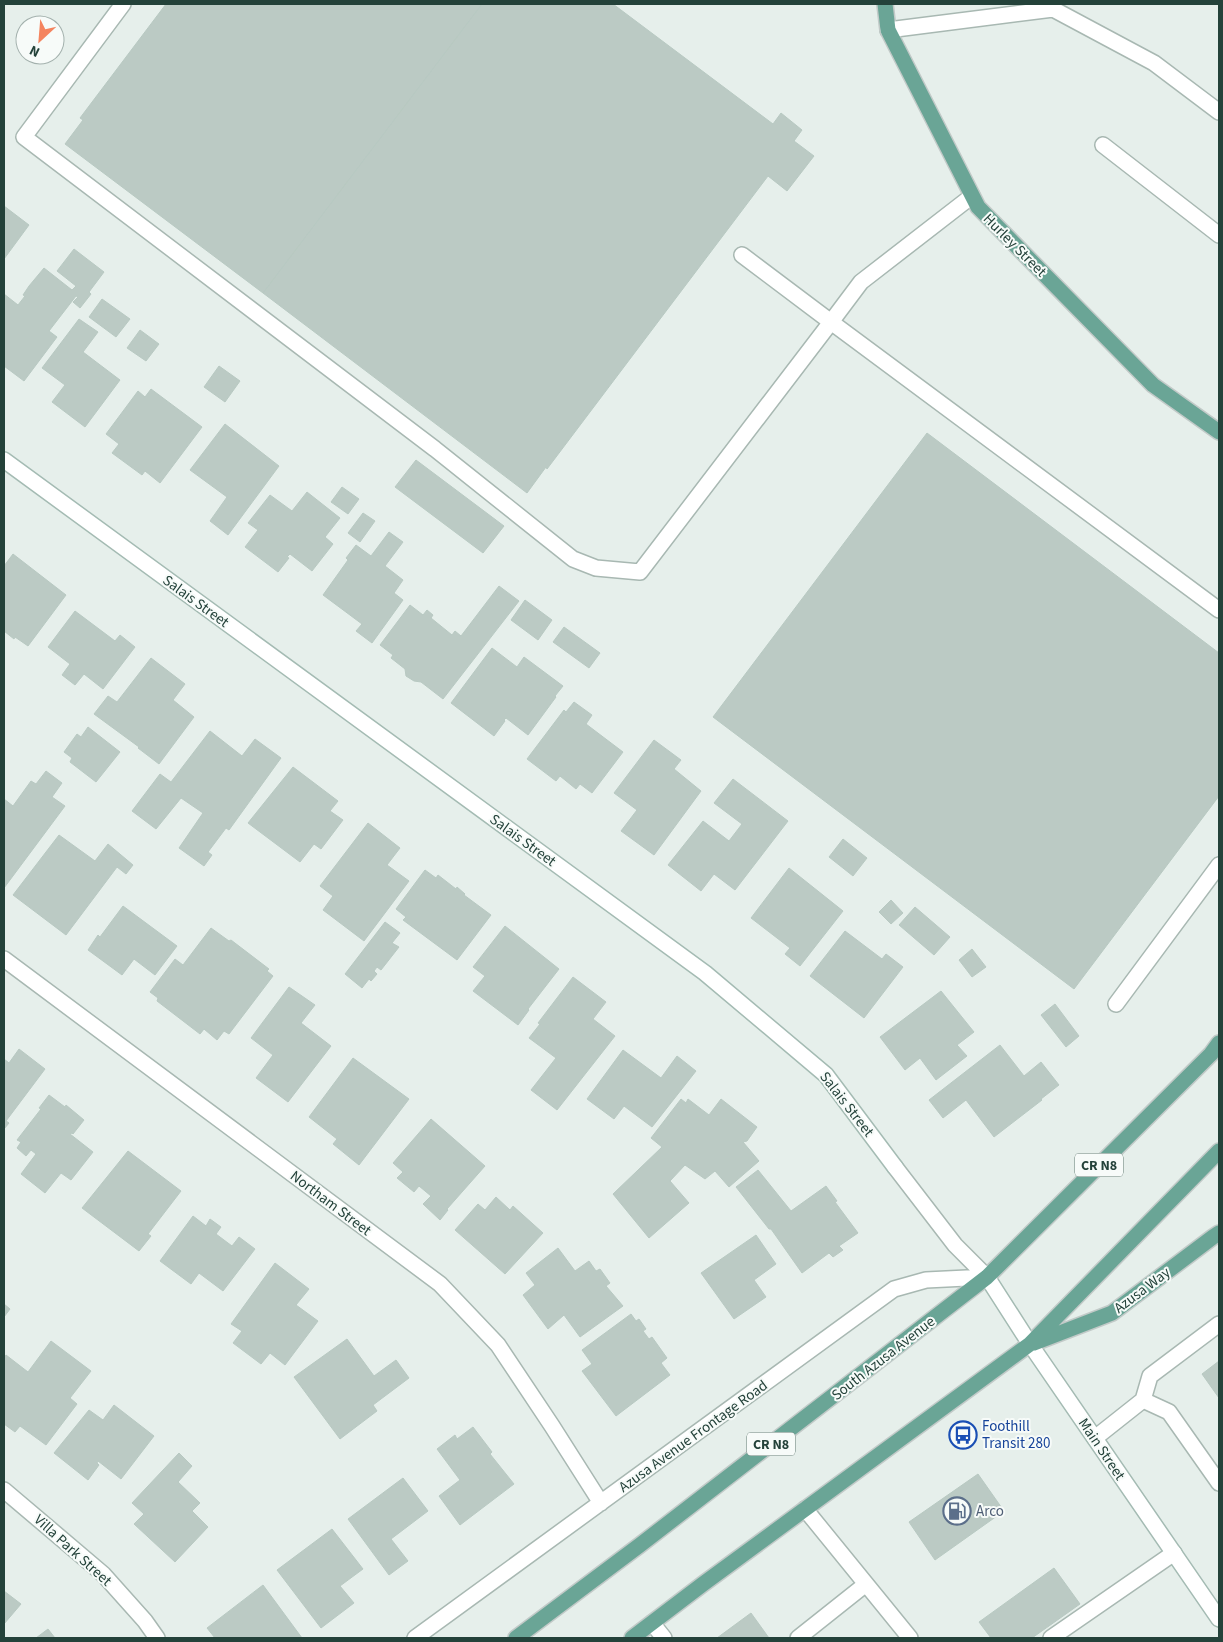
<svg xmlns="http://www.w3.org/2000/svg" width="1223" height="1642" font-family="'Source Sans 3',sans-serif">
  <style>
    .building { fill: #bbcac4; stroke: #b8c9c2 }
    .lines { fill: none; stroke-linecap: round; stroke-linejoin: round }
    .lane-casing { stroke: #a8b8b2; stroke-width: 18 }
    .street-casing { stroke: #a8b8b2; stroke-width: 18 }
    .secondary-casing { stroke: #a4bbb3; stroke-width: 18 }
    .primary-casing { stroke: #c2cac8; stroke-width: 18 }
    .lane { stroke: #fff; stroke-width: 15 }
    .street { stroke: #fff; stroke-width: 15 }
    .secondary { stroke: #fff; stroke-width: 15 }
    .primary { stroke: #6aa596; stroke-width: 15 }
    .labels { text-anchor: middle; stroke-width: 4; stroke-linejoin: round; paint-order: stroke }
    .shield { fill: #f7fbf9; stroke: #637a73; stroke-width: 1 }
    .shield-label { font-size: 14px; font-weight: bold; fill: #24423a }
    .street-label { font-size: 15px; fill: #24423a; stroke: #f7fbf9 }
    .transit-label { font-size: 15px; fill: #164399; stroke: #f7fbf9; text-anchor: start }
    .service-label { font-size: 15px; fill: #4e5e75; stroke: #f7fbf9; text-anchor: start }
  </style>
  <rect width="100%" height="100%" fill="#e6efeb"/>
  <!-- building -->
  <path class="building" d="M166 4H482L263 293 65 144 83 120 80 118Z
    M482 4H613L773 124 781 113 802 130 794 141 814 156 787 191 768 176 547 469 546 467 527 493 263 293Z
    M4 206 29 225 4 259Z
    M74 249 104 272 89 292 91 294 80 308 73 302 78 297 76 296 49 331 57 337 24 381 4 366V294L18 305 25 296 23 295 29 286 44 268 72 290 76 286 57 271Z
    M102 299 130 319 116 337 89 317Z
    M79 319 98 332 83 352 120 380 85 427 52 402 65 385 42 368Z
    M140 330 159 344 146 361 127 348Z
    M219 366 240 381 225 402 204 387Z
    M151 389 202 427 160 483 145 471 142 475 112 453 119 444 106 434 138 391 145 397Z
    M225 424 279 466 228 535 210 521 227 497 190 470Z
    M927 433 1219 653V796L1074 989 713 717Z
    M416 460 504 526 483 553 395 487Z
    M342 487 359 499 348 514 331 502Z
    M307 492 340 518 325 537 333 544 312 571 290 554 287 557 289 558 278 572 245 547 258 530 248 523 270 495 292 511Z
    M363 513 375 521 360 542 348 533Z
    M389 532 403 542 385 566 403 580 394 593 403 600 372 643 356 631 362 624 323 595 348 560 346 558 356 545 371 556Z
    M13 554 66 595 28 646 15 637 14 639 4 631V566Z
    M499 586 519 601 443 699 421 682 414 681 406 676 405 669 391 658 393 655 380 645 410 605 423 615 427 610 433 615 431 618 452 635 455 631 461 636Z
    M525 600 552 620 538 640 511 620Z
    M75 611 115 641 120 635 135 647 103 689 84 674 75 685 62 675 70 664 48 647Z
    M564 627 600 653 589 668 553 642Z
    M492 648 517 667 524 657 563 686 555 696 556 697 528 735 506 718 504 720 505 721 494 736 451 703Z
    M151 658 185 684 173 700 194 717 159 764 138 748 139 747 94 714 108 696 117 702Z
    M574 702 592 715 586 724 623 752 592 793 580 784 576 789 560 776 556 781 527 759 564 710 566 712Z
    M88 727 120 752 96 782 70 762 72 758 64 752 77 734 81 737Z
    M210 731 242 756 255 739 281 758 229 830 226 828 208 852 212 855 204 866 179 848 203 813 181 798 156 829 132 811 160 774 171 782Z
    M654 740 681 760 674 769 701 791 654 855 621 831 637 810 614 793Z
    M293 767 338 801 330 811 343 820 321 849 314 844 300 862 248 823Z
    M46 771 62 783 52 797 65 806 4 888V799L13 806 31 781 36 784Z
    M733 779 788 821 735 890 714 874 701 891 668 865 703 821 729 841 742 824 714 803Z
    M368 823 400 848 387 865 409 881 364 941 323 910 333 896 320 886Z
    M59 835 95 861 108 844 133 865 126 874 117 867 66 935 13 895Z
    M843 839 867 858 853 876 829 857Z
    M789 868 843 911 800 966 785 954 790 948 751 918Z
    M425 870 436 878 438 875 456 889 457 887 465 894 464 895 491 915 457 960 403 920 406 917 396 909Z
    M891 900 903 913 891 924 879 912Z
    M123 906 177 946 155 975 134 959 122 975 88 950 98 935 100 937Z
    M915 907 950 937 934 955 899 925Z
    M385 922 400 933 392 943 399 947 381 970 377 967 374 971 377 974 371 981 369 979 362 988 345 974Z
    M505 926 559 969 528 1009 529 1010 518 1025 473 991 485 976 473 967Z
    M211 928 229 941 231 940 269 969 267 971 273 976 229 1034 224 1031 217 1040 204 1029 200 1034 157 1001 158 998 150 992 175 959 183 965Z
    M845 931 882 959 886 954 903 967 864 1018 810 976Z
    M972 949 986 967 972 977 959 960Z
    M573 977 606 1002 593 1019 615 1036 557 1110 531 1090 556 1058 529 1038 540 1024 538 1023Z
    M289 987 315 1005 301 1023 331 1046 288 1102 256 1078 273 1055 251 1038Z
    M941 991 974 1032 957 1045 967 1056 936 1080 920 1058 905 1070 880 1037Z
    M1055 1004 1079 1036 1066 1047 1041 1015Z
    M1000 1045 1024 1076 1041 1062 1059 1085 1041 1099 1042 1100 994 1137 966 1100 943 1118 929 1100Z
    M19 1049 45 1069 6 1121 9 1123 4 1129V1059L9 1063Z
    M623 1050 661 1078 677 1056 696 1071 652 1127 624 1106 614 1119 587 1099Z
    M353 1058 409 1099 359 1165 333 1144 337 1139 309 1117Z
    M49 1095 65 1107 66 1105 84 1120 73 1134 72 1133 70 1134 93 1152 71 1180 61 1173 45 1193 21 1174 36 1154 31 1150 26 1156 17 1148 21 1142 17 1140 41 1109 39 1108Z
    M681 1099 686 1103 688 1099 709 1115 721 1099 757 1127 747 1141 743 1142 759 1161 729 1187 715 1171 705 1179 685 1165 670 1181 689 1203 649 1238 613 1194 662 1147 651 1138Z
    M431 1119 485 1166 447 1209 448 1210 440 1220 423 1204 431 1196 419 1186 414 1192 397 1178 403 1172 393 1163Z
    M128 1151 181 1191 148 1234 151 1236 139 1251 82 1208Z
    M758 1170 791 1211 826 1186 837 1201 835 1202 858 1233 839 1246 843 1250 833 1257 829 1253 802 1273 771 1229H769L736 1187Z
    M496 1197 510 1210 513 1206 543 1233 505 1274 455 1230 478 1204 485 1210Z
    M193 1216 206 1226 210 1219 221 1227 216 1234 232 1246 239 1237 255 1249 223 1291 199 1273 191 1284 160 1261Z
    M756 1235 776 1264 754 1280 766 1297 734 1319 701 1273Z
    M558 1248 575 1271 589 1261 596 1271 600 1269 610 1283 606 1286 623 1306 580 1337 564 1315 548 1329 523 1295 535 1285 526 1273Z
    M275 1263 309 1289 296 1305 318 1321 285 1365 270 1353 261 1364 233 1343 242 1331 231 1324Z
    M4 1304 10 1309 4 1317Z
    M631 1314 636 1321 639 1319 646 1329 643 1331 649 1339 652 1337 667 1358 661 1363 670 1375 616 1416 582 1371 592 1364 582 1350Z
    M347 1339 374 1376 396 1360 409 1378 373 1405 377 1411 340 1439 294 1377Z
    M51 1341 91 1371 70 1398 77 1404 46 1445 20 1426 15 1432 4 1424V1358L6 1355 28 1372Z
    M1219 1361V1398L1202 1374Z
    M114 1405 154 1436 121 1479 98 1461 97 1463 99 1465 88 1480 54 1453 89 1410 103 1420Z
    M473 1427 492 1452 490 1454 514 1484 460 1525 439 1496 460 1480 437 1449 455 1435 457 1439Z
    M179 1453 192 1466 178 1482 200 1503 192 1511 208 1527 175 1562 134 1524 144 1514 132 1503Z
    M978 1474 1004 1511 935 1560 909 1522Z
    M403 1478 428 1511 391 1539 408 1561 389 1575 348 1519Z
    M332 1529 363 1569 340 1586 354 1603 321 1628 277 1570Z
    M1054 1568 1080 1604 1032 1638H991L979 1622Z
    M263 1585 302 1638H215L207 1628Z
    M4 1591 21 1604 4 1624Z
    M751 1613 769 1638H717Z
    M48 1629 55 1638H36Z"/>
  <g class="lines">
    <!-- lane casing -->
    <g class="lane-casing">
      <path id="lane" d="M123 4 24 137 435 449 573 559 596 568 640 572 831 322 742 255
        M888 30 1053 9 1154 63 1219 112
        M1103 145 1219 235
        M972 196 861 282 831 322 1219 610
        M1116 1004 1219 865
        M1143 1400 1150 1376 1219 1324
        M1095 1438 1143 1400 1169 1412 1219 1483
        M805 1509 910 1638
        M652 1623 664 1638
        M798 1638 866 1584
        M1051 1638 1174 1553"/>
    </g>
    <!-- street casing -->
    <g class="street-casing">
      <path id="street" d="M4 959 440 1284 498 1345 552 1426 601 1503
        M895 1167 955 1245 987 1277
        M4 1490 103 1574 145 1621 157 1638
        M415 1638 894 1289 926 1280 987 1277"/>
    </g>
    <!-- secondary casing -->
    <g class="secondary-casing">
      <path id="secondary" d="M4 460 705 973 826 1075 895 1167
        M987 1277 1030 1344 1219 1619"/>
    </g>
    <!-- primary casing -->
    <g class="primary-casing">
      <path id="primary" d="M885 4 888 30 978 207 1153 385 1219 432
        M1034 1343 1112 1313 1213 1237 1219 1233
        M516 1638 640 1545 987 1277 1211 1054 1219 1043
        M632 1638 703 1584 1030 1344 1219 1151"/>
    </g>
    <!-- lane -->
    <use href="#lane" class="lane"/>
    <!-- street -->
    <use href="#street" class="street"/>
    <!-- secondary -->
    <use href="#secondary" class="secondary"/>
    <!-- primary -->
    <use href="#primary" class="primary"/>
  </g>
  <!-- icons -->
  <defs>
    <g id="bus-ring" transform="scale(1.4375)"><circle r="9.5" fill="#f7fbf9" stroke="#1a4fb4" stroke-width="1.5"/><path d="M-5-6H5V4H4V6H2V4H-2V6H-4V4H-5ZM-3.5-4V0h7V-4ZM-3.5 1.2v1.5H-2V1.2ZM2 1.2v1.5H3.5V1.2Z" fill="#1a4fb4"/></g>
    <g id="fuel-ring" transform="scale(1.4375)"><circle r="9.5" fill="#f7fbf9" stroke="#5c6f8a" stroke-width="1.5"/><path d="M-5.5-6h7V0h2V4h1.3V-2.5L3-4.5l.8-.8L6-3V5H2.5V1h-1V6h-7ZM-4.2-4.7v3.2H.2V-4.7Z" fill="#5c6f8a"/></g>
  </defs>
  <g fill-rule="evenodd">
    <use href="#bus-ring" x="963" y="1435"/>
    <use href="#fuel-ring" x="957" y="1511"/>
  </g>
  <g class="labels">
    <!-- shield labels -->
    <g class="shield">
      <rect x="1075" y="1153.5" width="48" height="23" rx="4"/>
      <rect x="747" y="1432.5" width="48" height="23" rx="4"/>
    </g>
    <g class="shield-label">
      <text x="1099" y="1170">CR N8</text>
      <text x="771" y="1449">CR N8</text>
    </g>
    <!-- street labels -->
    <g class="street-label">
      <text transform="translate(1015 245) rotate(45)" y="5">Hurley Street</text>
      <text transform="translate(196 601) rotate(36)" y="5">Salais Street</text>
      <text transform="translate(523 840) rotate(36)" y="5">Salais Street</text>
      <text transform="translate(847 1104) rotate(52)" y="5">Salais Street</text>
      <text transform="translate(331 1203) rotate(37)" y="5">Northam Street</text>
      <text transform="translate(1142 1290) rotate(-37)" y="5">Azusa Way</text>
      <text transform="translate(883 1358) rotate(-38)" y="5">South Azusa Avenue</text>
      <text transform="translate(693 1436) rotate(-36)" y="5">Azusa Avenue Frontage Road</text>
      <text transform="translate(1102 1449) rotate(56)" y="5">Main Street</text>
      <text transform="translate(73 1550) rotate(42)" y="5">Villa Park Street</text>
    </g>
    <!-- transit labels -->
    <g class="transit-label">
      <text x="982" y="1431">Foothill<tspan x="982" dy="17">Transit 280</tspan></text>
    </g>
    <!-- service labels -->
    <g class="service-label">
      <text x="976" y="1516">Arco</text>
    </g>
  </g>
  <!-- border -->
  <rect width="1223" height="1642" fill="none" stroke="#24423a" stroke-width="10"/>
  <!-- north arrow -->
  <g transform="translate(40 40) rotate(206)"><circle r="24" fill="#f7fbf9" stroke="#a3b1ad"/>
  <path d="M0-4L9 19L0 12L-9 19Z" fill="#f4845f"/>
  <text y="-8" font-size="14" font-weight="bold" text-anchor="middle" fill="#24423a">N</text>
  </g>
</svg>
